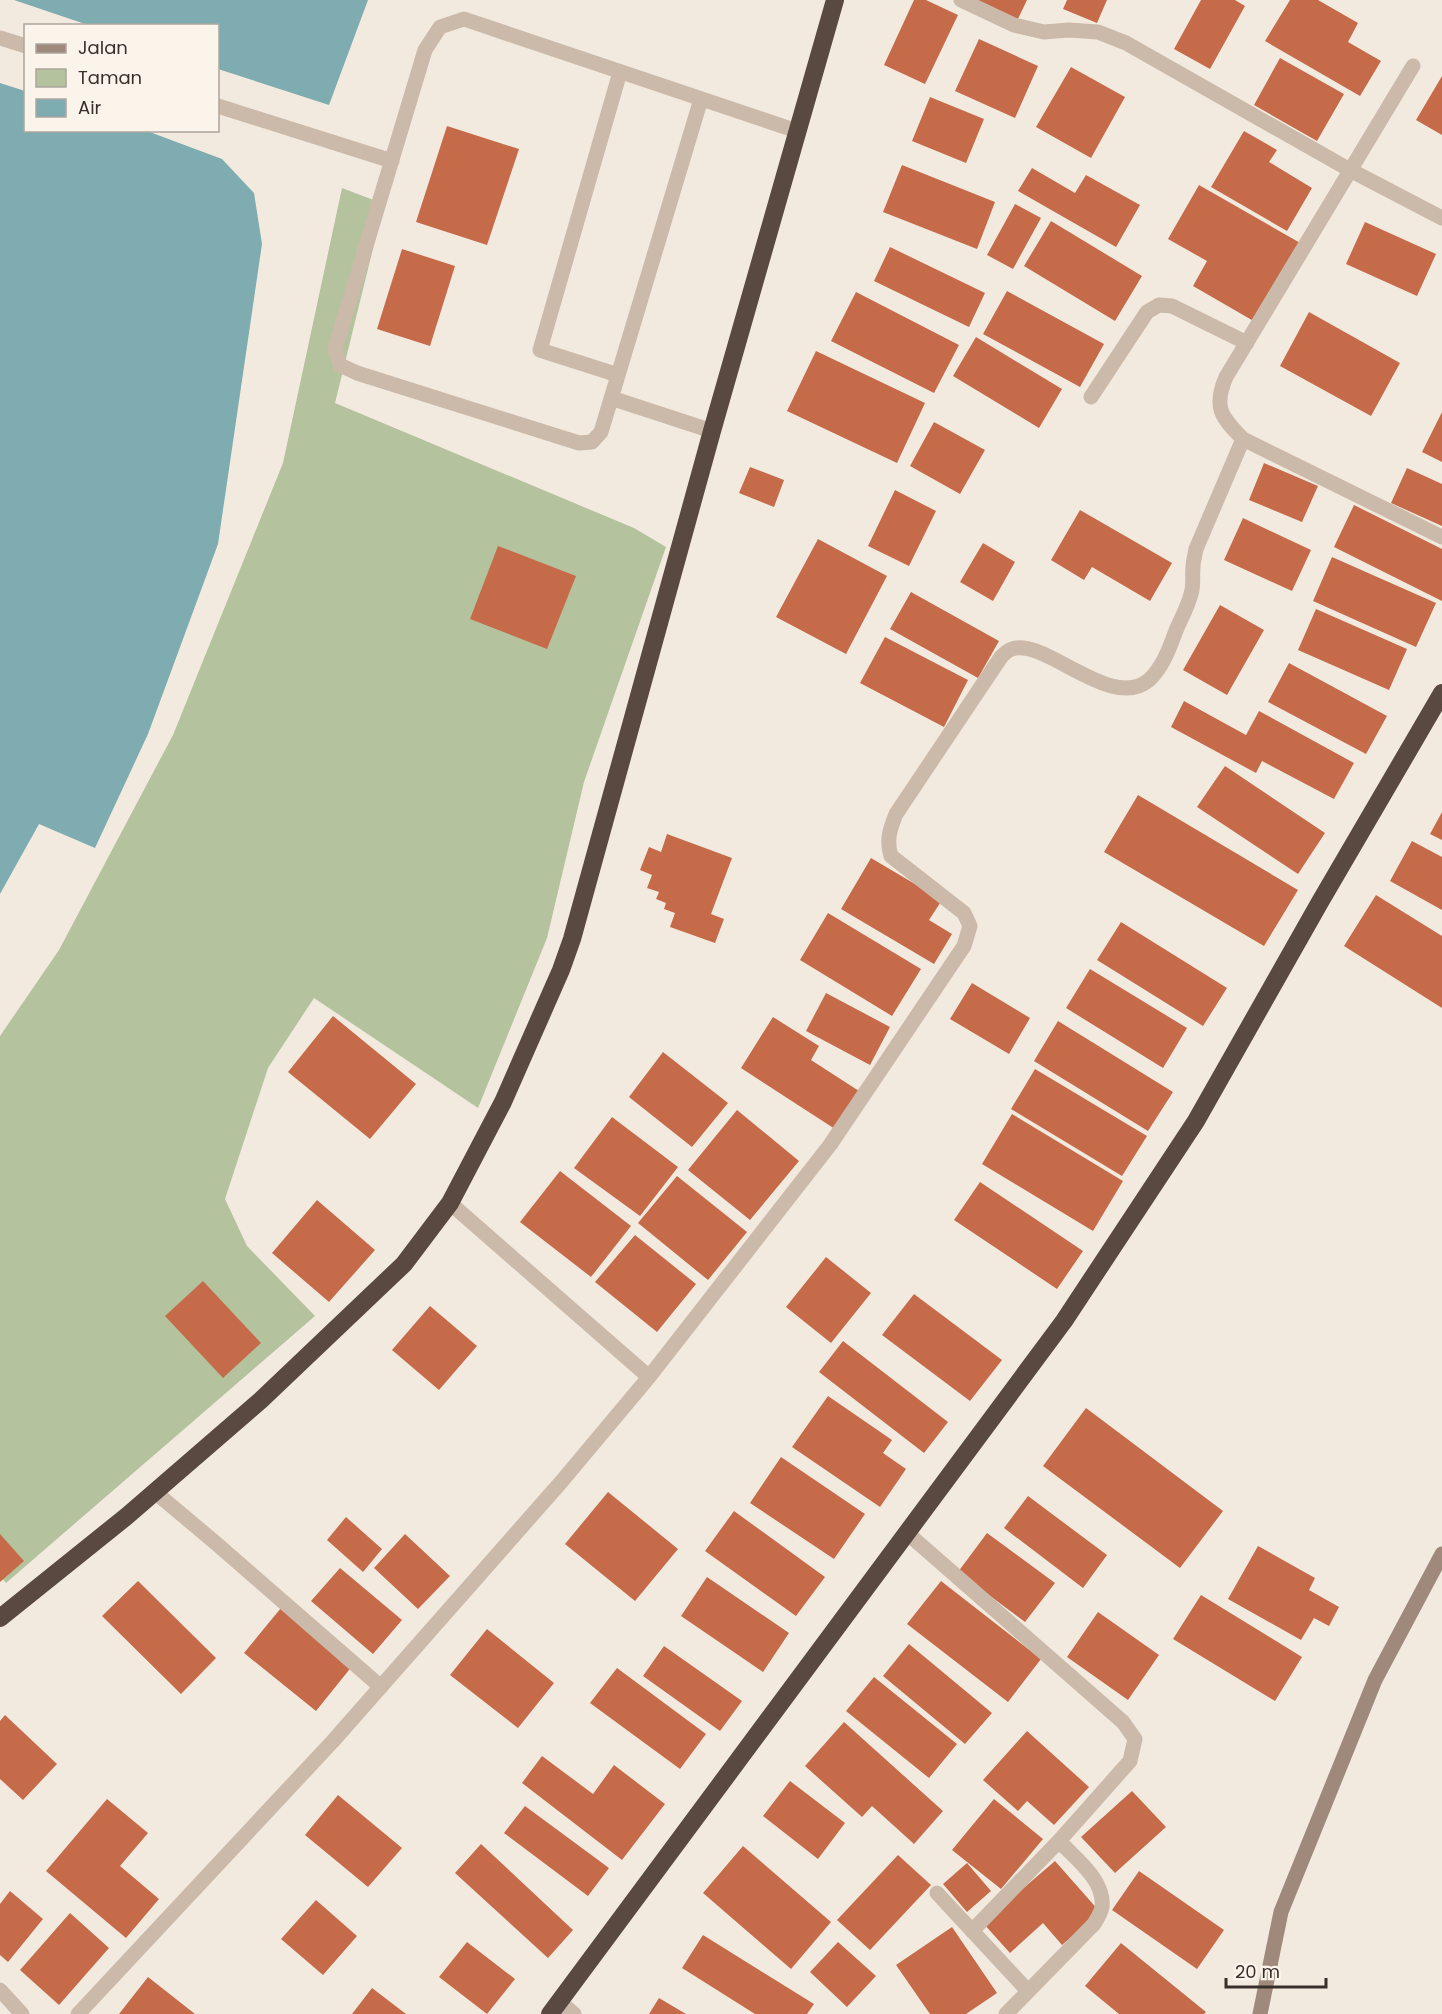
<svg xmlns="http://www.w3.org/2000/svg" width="1442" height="2014" font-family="Poppins,sans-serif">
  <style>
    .green { fill: #b5c29e }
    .water { fill: #7eacb0 }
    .building { fill: #c56b4a }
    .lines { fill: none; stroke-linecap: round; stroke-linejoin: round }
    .lane { stroke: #cbbaaa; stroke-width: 15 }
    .street { stroke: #cbbaaa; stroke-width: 15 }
    .secondary { stroke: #9f897b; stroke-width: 15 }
    .highway { stroke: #594941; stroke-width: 18 }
  </style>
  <rect width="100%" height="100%" fill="#f3eadf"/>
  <!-- green -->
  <path class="green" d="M342 188 384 204 335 403 634 528 666 547 584 782 547 938 478 1108 314 998 268 1068 225 1199 247 1246 315 1316 6 1583 0 1576V1036L59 950 173 735 283 463Z"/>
  <!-- water -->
  <path class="water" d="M14 0H368L329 105 218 69V26L88 25Z
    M0 83 25 91 26 130 147 131 222 159 254 193 262 244 218 544 148 734 95 848 39 824 0 894Z"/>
  <!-- building -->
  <path class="building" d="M914 0H926L958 15 925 84 884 65Z
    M968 0H1027L1016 23Z
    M1067 0H1107L1097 23 1063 9Z
    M1201 0H1235L1245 6 1210 69 1174 49Z
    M1290 0H1318L1358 23 1348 42 1381 61 1360 96 1265 41Z
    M979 39 1038 66 1015 118 955 91Z
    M1280 58 1344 94 1317 141 1254 105Z
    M1071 67 1125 97 1091 158 1036 127Z
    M1442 76V135L1416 120Z
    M930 97 984 119 966 163 912 141Z
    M447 126 519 149 487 245 416 222Z
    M1244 131 1277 150 1269 162 1312 188 1287 231 1211 187Z
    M902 165 995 202 977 249 883 212Z
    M1032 168 1075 193 1086 175 1140 205 1116 247 1018 191Z
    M1199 185 1302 244 1257 323 1193 286 1207 261 1168 239Z
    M1015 204 1041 218 1013 269 987 255Z
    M1051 221 1142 276 1115 321 1024 266Z
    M1365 222 1436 254 1417 296 1346 264Z
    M890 247 985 293 969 327 874 281Z
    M402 249 455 266 430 346 377 329Z
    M1007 291 1104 344 1080 387 983 334Z
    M856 292 959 345 934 393 831 341Z
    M1309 312 1400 363 1371 416 1280 366Z
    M976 337 1062 389 1039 428 953 376Z
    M816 351 925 403 897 463 787 411Z
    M1442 412V462L1422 452Z
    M934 422 985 450 960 494 910 466Z
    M1264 463 1318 486 1302 522 1249 500Z
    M750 467 784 480 774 507 739 493Z
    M1407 468 1442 484V526L1391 503Z
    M895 490 936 511 909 566 868 546Z
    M1354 505 1442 549V601L1334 547Z
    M1080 510 1172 563 1150 601 1092 567 1084 580 1051 560Z
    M1243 518 1311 550 1292 591 1224 560Z
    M818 539 887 576 846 654 776 617Z
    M983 543 1015 562 993 601 960 582Z
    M498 546 576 576 547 649 470 619Z
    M1332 557 1436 603 1416 647 1313 601Z
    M911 592 999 641 978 678 890 629Z
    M1220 605 1264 630 1227 695 1183 670Z
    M1316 609 1407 649 1389 690 1298 650Z
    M885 637 968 680 944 727 860 683Z
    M1289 663 1387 716 1366 754 1268 702Z
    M1184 701 1246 735 1259 711 1354 763 1334 799 1262 761 1256 773 1171 727Z
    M1225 766 1325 833 1298 874 1197 807Z
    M1138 795 1298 890 1264 946 1104 852Z
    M1442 812V840L1430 834Z
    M667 834 732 858 711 914 724 919 715 943 670 927 675 913 664 909 666 903 656 899 659 892 647 888 652 875 640 870 649 847 661 852Z
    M1412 841 1442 857V910L1390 881Z
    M871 858 942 900 929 920 952 934 934 964 841 909Z
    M1376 895 1442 936V1008L1344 946Z
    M828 913 921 969 892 1016 800 960Z
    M1121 922 1227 988 1203 1026 1097 960Z
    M1090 969 1187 1028 1163 1068 1066 1008Z
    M972 983 1030 1018 1009 1054 950 1019Z
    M826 993 890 1027 870 1065 806 1031Z
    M333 1016 416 1084 370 1139 288 1072Z
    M773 1017 819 1046 811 1060 859 1091 835 1129 741 1068Z
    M1058 1021 1173 1092 1148 1131 1034 1061Z
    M663 1052 728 1103 692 1147 629 1097Z
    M1035 1069 1147 1136 1122 1176 1011 1109Z
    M737 1110 799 1161 750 1220 688 1170Z
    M1012 1114 1123 1181 1093 1231 982 1164Z
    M612 1117 678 1167 640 1216 574 1168Z
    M560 1171 631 1226 591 1277 520 1222Z
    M677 1176 747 1232 708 1280 638 1223Z
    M980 1182 1083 1251 1057 1289 954 1220Z
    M317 1200 375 1250 329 1302 272 1253Z
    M635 1235 696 1284 657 1332 595 1282Z
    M826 1257 871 1293 831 1343 786 1307Z
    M203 1281 261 1343 223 1378 165 1316Z
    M914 1294 1002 1360 970 1401 882 1335Z
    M430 1306 477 1346 439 1390 392 1350Z
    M843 1341 948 1422 924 1453 819 1372Z
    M828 1396 892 1440 883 1453 906 1469 880 1507 792 1447Z
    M1086 1408 1223 1511 1180 1568 1043 1466Z
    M781 1457 865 1514 834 1559 750 1503Z
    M608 1492 678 1549 635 1601 565 1544Z
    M1028 1496 1107 1555 1083 1588 1004 1528Z
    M734 1511 825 1577 796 1616 705 1551Z
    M346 1517 382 1549 363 1572 327 1540Z
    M987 1533 1055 1583 1025 1622 958 1572Z
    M0 1534 24 1561 0 1582Z
    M405 1534 450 1576 418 1609 374 1568Z
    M1258 1546 1315 1578 1309 1590 1339 1607 1329 1626 1314 1618 1301 1640 1228 1599Z
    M340 1568 402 1620 373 1654 311 1601Z
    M707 1577 789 1633 763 1672 681 1616Z
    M138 1581 216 1658 181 1694 102 1616Z
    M941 1581 1041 1659 1008 1702 907 1624Z
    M1201 1595 1302 1657 1275 1701 1173 1639Z
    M281 1608 353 1665 316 1711 244 1653Z
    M1098 1612 1159 1655 1128 1700 1067 1657Z
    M487 1629 554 1683 518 1728 450 1675Z
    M909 1644 992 1713 965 1744 883 1676Z
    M664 1646 742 1701 720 1731 643 1676Z
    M617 1668 706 1734 680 1769 590 1703Z
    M874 1677 957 1744 929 1778 846 1711Z
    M5 1715 57 1764 23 1800 0 1779V1721Z
    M844 1722 943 1811 914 1844 872 1806 862 1817 805 1766Z
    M1027 1731 1089 1787 1054 1825 1027 1801 1018 1811 983 1780Z
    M542 1756 593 1794 614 1765 665 1804 622 1860 522 1783Z
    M790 1781 845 1823 818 1859 763 1816Z
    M1132 1791 1166 1827 1115 1873 1081 1837Z
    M338 1795 402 1848 368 1887 305 1835Z
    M107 1799 148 1833 120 1866 159 1899 126 1938 46 1871Z
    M994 1799 1043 1839 1001 1889 952 1850Z
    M525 1806 609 1868 588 1896 504 1833Z
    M481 1844 573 1930 548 1958 455 1873Z
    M743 1846 831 1922 791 1969 703 1893Z
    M898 1855 931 1885 870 1950 837 1920Z
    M1055 1861 1100 1912 1062 1945 1043 1923 1010 1953 983 1923Z
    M967 1863 991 1891 967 1912 943 1884Z
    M1139 1871 1224 1930 1197 1969 1112 1910Z
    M10 1891 43 1919 8 1962 0 1955V1904Z
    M316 1900 357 1936 323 1975 281 1939Z
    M70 1913 109 1948 59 2005 20 1970Z
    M952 1927 997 1993 966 2014H930L896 1965Z
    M703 1935 814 2004 807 2014H755L682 1968Z
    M467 1942 515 1979 487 2014 439 1977Z
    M838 1942 876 1976 847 2007 810 1972Z
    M1121 1943 1206 2012 1204 2014H1119L1085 1986Z
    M148 1977 195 2014H119Z
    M372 1988 406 2014H352Z
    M659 1998 686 2014H649Z"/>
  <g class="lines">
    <!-- lane -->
    <path class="lane" d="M0 38 26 46
      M701 99 601 432 592 442 579 443 357 373 340 365 335 349 425 50 440 27 464 19 797 131
      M218 106 392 161
      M618 375 540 350 620 72
      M611 398 712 431"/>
    <!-- street -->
    <path class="street" d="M961 0 1014 25 1044 32 1069 30 1098 32 1126 43 1350 170 1442 218
      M1091 397 1147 312 1159 305 1172 306 1247 343
      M1243 439 1442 537
      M450 1203 649 1377
      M155 1492 218 1545 381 1687
      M906 1532 1123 1722 1135 1739 1130 1761 1059 1841C1075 1858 1105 1880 1102 1907 1101 1913 1097 1919 1094 1924L1006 2014
      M937 1893 1028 1991
      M972 1931 1059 1841
      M0 1990 22 2014
      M559 2001 574 2014
      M78 2014 333 1741 562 1481 649 1377 830 1145 964 946 970 926 964 913 891 856C886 840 890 829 896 814L1001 657C1004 654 1008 650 1012 649 1044 637 1111 712 1149 680 1164 666 1170 646 1177 628 1182 617 1188 606 1191 594 1194 585 1192 576 1193 567 1193 561 1195 555 1196 549L1243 439C1221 417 1213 407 1226 377L1413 66"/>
    <!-- secondary -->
    <path class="secondary" d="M1260 2014 1281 1912 1375 1680 1442 1554"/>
    <!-- highway -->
    <path class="highway" d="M0 1618 127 1516 261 1400 404 1264 450 1203 503 1102 561 970 572 939 712 431 835 0
      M550 2014 1064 1321 1196 1121 1320 902 1442 693"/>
  </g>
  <!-- legend -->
  <rect x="24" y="24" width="195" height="108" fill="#faf4eb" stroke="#ada59e" stroke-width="1.5"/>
  <rect x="36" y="44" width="30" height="9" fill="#9f897b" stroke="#ada59e" stroke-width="1.5"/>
  <text x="78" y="54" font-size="18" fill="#392f2a">Jalan</text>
  <rect x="36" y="69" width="30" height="18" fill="#b5c29e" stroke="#ada59e" stroke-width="1.5"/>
  <text x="78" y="84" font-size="18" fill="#392f2a">Taman</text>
  <rect x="36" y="99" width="30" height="18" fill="#7eacb0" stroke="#ada59e" stroke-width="1.5"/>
  <text x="78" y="114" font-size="18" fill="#392f2a">Air</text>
  <!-- scale -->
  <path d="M1226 1978v9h100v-9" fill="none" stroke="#392f2a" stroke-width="3"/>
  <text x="1235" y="1978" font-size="18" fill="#392f2a" stroke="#faf4eb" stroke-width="4.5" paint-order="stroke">20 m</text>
</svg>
